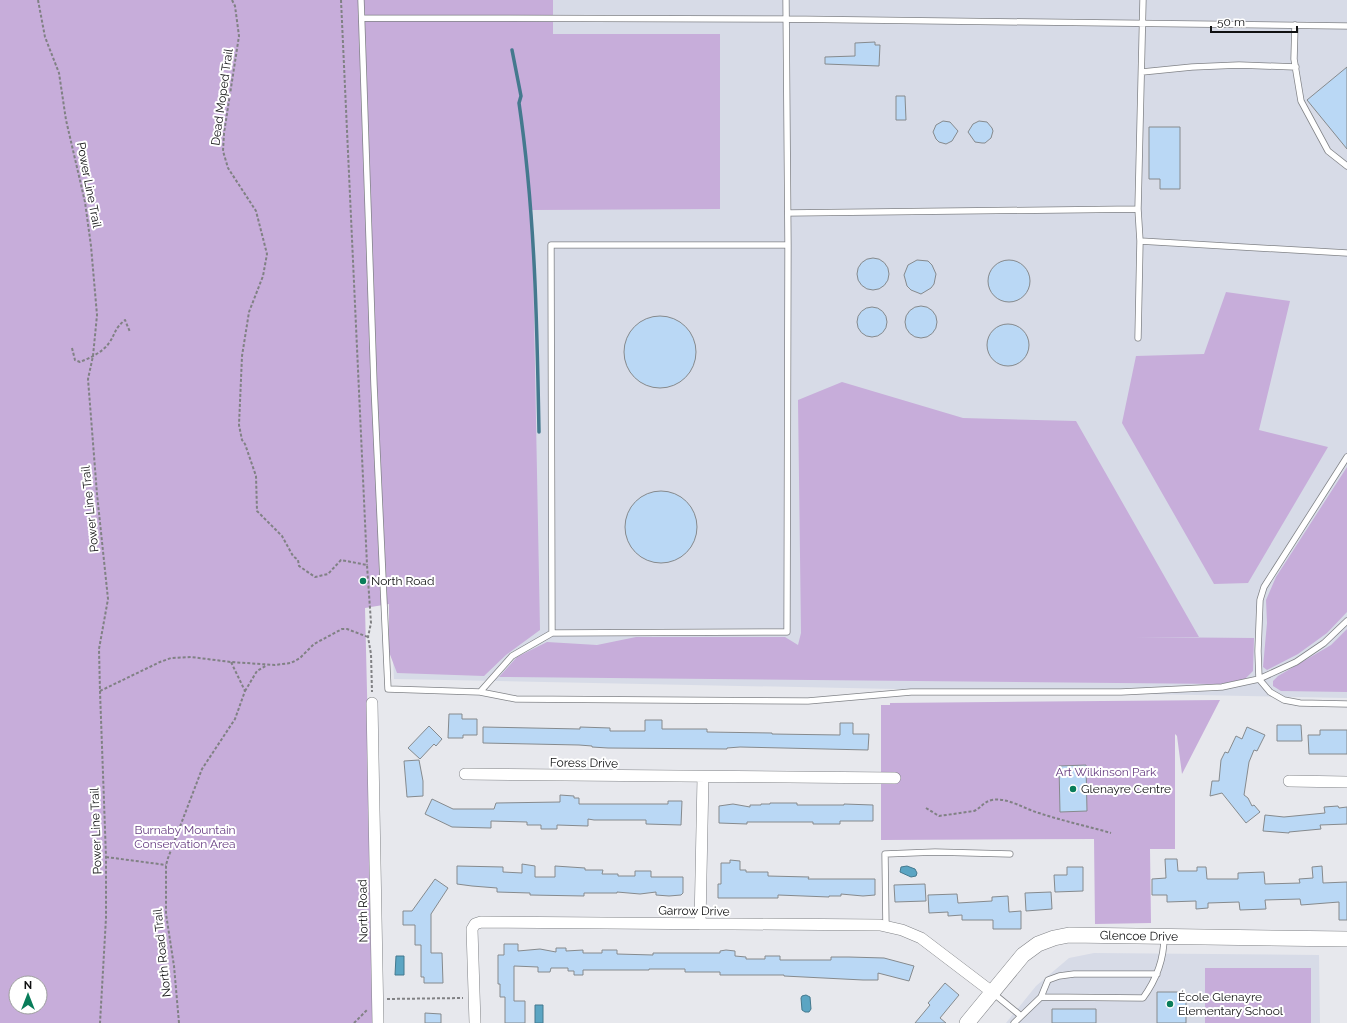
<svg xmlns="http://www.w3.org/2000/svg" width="1347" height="1023" font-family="Raleway,sans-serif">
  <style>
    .built { fill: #d7dbe7 }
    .green { fill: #c7adda; fill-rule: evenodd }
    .water { fill: #5ba5c3; stroke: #44798e }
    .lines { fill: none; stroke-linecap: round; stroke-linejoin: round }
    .stream { stroke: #44798e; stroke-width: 3.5 }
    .building { fill: #bad8f5; stroke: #868a8d }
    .lane-casing { stroke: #818387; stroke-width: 7 }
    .street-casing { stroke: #818387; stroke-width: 12 }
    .secondary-casing { stroke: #818387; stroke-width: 16 }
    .path { stroke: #808184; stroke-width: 2; stroke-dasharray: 3 2; stroke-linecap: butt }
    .lane { stroke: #fff; stroke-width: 5.5 }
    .street { stroke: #fff; stroke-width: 11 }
    .secondary { stroke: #fff; stroke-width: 15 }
    .poi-dot { fill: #097d5a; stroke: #fff; stroke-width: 1.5 }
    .labels { text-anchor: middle; stroke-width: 4; stroke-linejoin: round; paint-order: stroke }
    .street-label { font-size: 12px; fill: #101112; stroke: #fff }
    .poi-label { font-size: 12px; fill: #101112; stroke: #fff; text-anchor: start }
    .park-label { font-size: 12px; fill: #673d82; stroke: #fff }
  </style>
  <rect width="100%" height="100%" fill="#e7e8ed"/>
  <!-- built -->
  <path class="built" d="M361 0H1347V698L394 679Z
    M1094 953 1319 955 1320 1023H1006L1036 986 1069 958Z"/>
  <!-- green -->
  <path class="green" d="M0 0H553V34H720V209L532 210 540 630 506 655 484 676 397 673 389 652V604L365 608 375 1023H0ZM16 983H40V1007H16Z
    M1226 292 1290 301 1259 430 1328 447 1248 583 1214 584 1122 423 1136 356 1204 354Z
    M842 382 963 418 1076 421 1199 637H1135L1254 638 1253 671 1245 679 1220 684 499 677 517 657 547 642 597 645 636 637H785L798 645 801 633 798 400Z
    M1347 467V612L1327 633 1298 654 1267 670 1263 667 1267 623 1266 600 1276 577Z
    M1347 629V692L1281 691 1273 686V681L1278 676 1331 645Z
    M1220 700 1182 774 1177 736 1175 734V849H1150L1151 923 1095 924 1094 839 881 840V705H890V703Z
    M1205 968H1311V1023H1205Z"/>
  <!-- water -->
  <path class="water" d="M907 866 915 869 917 873 916 876 911 877 900 872 901 867Z
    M396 956H404V975H395Z
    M802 996 806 995 810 997 811 1009 809 1012H805L802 1010 801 998Z
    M535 1005H543V1023H535Z"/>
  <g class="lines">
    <!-- stream -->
    <path class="stream" d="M512 50 521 96 519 103C535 212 537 322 539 432"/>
  </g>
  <!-- building -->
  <path class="building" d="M875 42V45H880L879 66 825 64V57L855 56V43Z
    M1347 67V149L1307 100Z
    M896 96H905L906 120H896Z
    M943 121 950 122 958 131 952 141 946 144 939 142 936 139 933 132 936 125Z
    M979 121 987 122 992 128 993 131 991 138 985 143H982L975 142 968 132 973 124Z
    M1149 127H1180V189H1160V179H1149Z
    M857 274a16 16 0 1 1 32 0a16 16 0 1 1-32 0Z
    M917 260 928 261 932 265 936 274 934 284 931 288 921 294 911 290 907 286 904 275 908 265Z
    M988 281a21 21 0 1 1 42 0a21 21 0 1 1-42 0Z
    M905 322a16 16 0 1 1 32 0a16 16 0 1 1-32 0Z
    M857 322a15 15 0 1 1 30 0a15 15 0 1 1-30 0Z
    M624 352a36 36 0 1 1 72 0a36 36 0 1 1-72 0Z
    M987 345a21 21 0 1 1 42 0a21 21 0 1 1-42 0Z
    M625 527a36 36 0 1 1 72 0a36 36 0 1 1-72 0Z
    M449 714H462V719H477V735H463V738H448Z
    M645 720H662V729H707V732L772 733V734L840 735V723H853V734H869L868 750 740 747 727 748V749L608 748 592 747V746L579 745 483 743V727L580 729V727L610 728V731H645Z
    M1277 725H1301L1302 741H1277Z
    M429 726 442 739 436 746 434 744 420 759 408 748Z
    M1247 727 1265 735 1257 751 1254 750 1249 762 1244 795 1248 798 1252 806 1254 805 1260 812 1246 823 1222 793 1210 796 1212 781H1219L1221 760 1225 752 1228 753 1236 736 1242 739Z
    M1320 730H1347V754H1309L1308 735H1320Z
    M419 760 423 781V796L407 797 404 761Z
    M1086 765 1087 811 1060 812 1059 766Z
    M560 795 574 796V798H579V804H668V801H682L681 825 646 824V820H594L588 819V826L557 825V829H541V825H527V822L491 821V828L452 827 425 814 432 799 453 809H494L496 803 560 802Z
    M770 803H797V805H844V804L873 805V821H840V824H813V822H747V824L719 823V806L733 804 750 807V805H761V804H770Z
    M1338 806 1339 808 1347 807V824L1320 825 1321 829 1289 832V833L1263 831 1265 815 1284 817 1325 813 1324 807Z
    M1165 859H1177L1178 871H1197V867H1206L1207 879H1238V873L1264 872 1265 884 1300 883 1299 879 1313 878 1312 867 1322 866 1323 883 1347 882V920H1339V902L1301 905 1300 899 1265 900 1266 909 1240 910 1239 902 1208 903V908L1196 909V901L1167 902V895H1152V879L1166 878Z
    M730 860 740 861V870H746V872H768V876L809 877 808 879H875V895L863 896 841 894V896H829V897L778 895V898H718V884H721V863H730Z
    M522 864 535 866V877H555V866L585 868V870H603L602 874H618V876H635V871H651V877H683V893L681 895 669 896 656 895V892L640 894 617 892V893H584V896L530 895V893L497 892V888L472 886 457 884V866L503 867V872L522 873Z
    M1067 867H1083V891L1055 892 1054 875H1067Z
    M435 879 448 888 431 914V953H442L443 983H424V977H421V945H415V925H403V911H412Z
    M925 884 926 901 895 902 894 885Z
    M1051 892 1052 909 1026 911 1025 893Z
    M957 894 958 903 992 901V897L1008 896 1009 912 1021 911V929H993V920H962V915L948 916V912L929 913 928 895Z
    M504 944H518V951L540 949 556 952V948H566V951L583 950V953H602V950H617V954L653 955V953H720V951L726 950 735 951V956L746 957V959H765V956H780V960H831V957H849L884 958 914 966 909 981 878 973V980H863L784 976V975H720V972H685V969H649V970H583V975H574V971H568V968H551L550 972H538V967L514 966V1001H525V1023H505V997H500V984H498V955H504Z
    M945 983 959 995 940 1018 946 1023H915L930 1005 928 1003Z
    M1157 992H1186V1023H1157Z
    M1052 1009H1096V1023H1052Z
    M425 1013 441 1014V1023H425Z"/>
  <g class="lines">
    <!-- lane casing -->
    <g class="lane-casing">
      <path id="lane" d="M361 0 374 385 388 689 480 692 512 656 552 633 551 245H788
        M362 18 786 19 1347 26
        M1295 25 1294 59 1301 101 1328 151 1347 166
        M1142 72 1192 67 1239 65 1296 67
        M1138 209 1140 241 1347 253
        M788 213 1138 209 1143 0
        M1138 338 1140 241
        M1347 457 1264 587 1260 600 1258 651 1259 679 1270 692 1284 700 1300 703 1347 704
        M552 633 787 632 788 245 786 0
        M480 692 516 699 808 701 911 692H1121L1222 687 1259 679 1296 662 1324 643 1347 621
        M886 927 885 854 935 852 1010 854
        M993 993 1021 1016
        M1041 997 1048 980 1059 976 1074 974H1157
        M1014 1023 1041 997 1143 998C1156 980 1164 960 1164 937"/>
    </g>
    <!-- street casing -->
    <g class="street-casing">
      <path id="street" d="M372 703 378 1023
        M465 774 895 778
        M1289 781 1347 782
        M700 924 703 777
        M475 1023 472 929 475 924 481 922 880 925 902 930 921 938 992 992"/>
    </g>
    <!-- secondary casing -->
    <g class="secondary-casing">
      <path id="secondary" d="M967 1023 1023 955 1038 944 1054 938 1069 935 1347 939"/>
    </g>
    <!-- path -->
    <path class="path" d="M38 0 45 37 59 73 66 120 85 202 91 246 97 315 93 356 88 379 97 494 108 599 99 649 100 691 106 857V918L100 1023
      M232 0 235 6 239 36 224 133 223 151 228 168 256 211 267 254 263 276 249 312 242 356 239 425 242 440 245 444 256 476 257 511 282 536 293 556 298 560 299 566 315 577 328 574 341 560 367 565 371 623 368 637 371 654 372 692
      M341 0 367 565
      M72 348 75 360 80 362C90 358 103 352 109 343 116 333 114 329 125 320L130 332
      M100 691 160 662 171 658 191 657 231 662 275 665 291 663 300 658 314 644 342 629H347L368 637
      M245 691 257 671 267 665
      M926 808 939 816 974 811C981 808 983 802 992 800 1008 797 1024 809 1039 813 1063 821 1087 826 1111 833
      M106 857 166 865
      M387 999 463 998
      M179 1023 174 966 166 914V865L168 858 202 769 235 719 245 691 231 662
      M354 1023 367 1010"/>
    <!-- lane -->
    <use href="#lane" class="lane"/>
    <!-- street -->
    <use href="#street" class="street"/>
    <!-- secondary -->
    <use href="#secondary" class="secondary"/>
  </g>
  <!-- markers -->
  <g class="poi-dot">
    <circle cx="363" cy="581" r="4"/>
    <circle cx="1073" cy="789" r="4"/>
    <circle cx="1170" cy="1004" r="4"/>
  </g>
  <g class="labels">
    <!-- street labels -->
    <g class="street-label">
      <text transform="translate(222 97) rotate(-82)" y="4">Dead Moped Trail</text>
      <text transform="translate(89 185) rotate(79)" y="4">Power Line Trail</text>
      <text transform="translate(90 509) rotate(-96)" y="4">Power Line Trail</text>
      <text transform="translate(584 763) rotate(1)" y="4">Foress Drive</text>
      <text transform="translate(96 831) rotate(-92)" y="4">Power Line Trail</text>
      <text transform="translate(363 911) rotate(-91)" y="4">North Road</text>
      <text transform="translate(694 911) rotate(1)" y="4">Garrow Drive</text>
      <text transform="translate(1139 936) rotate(1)" y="4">Glencoe Drive</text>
      <text transform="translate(162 953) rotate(-96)" y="4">North Road Trail</text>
    </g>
    <!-- poi labels -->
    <g class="poi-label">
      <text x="371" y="585">North Road</text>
      <text x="1081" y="793">Glenayre Centre</text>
      <text x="1178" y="1001">École Glenayre<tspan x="1178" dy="14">Elementary School</tspan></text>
    </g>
    <!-- park labels -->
    <g class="park-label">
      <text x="1106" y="776">Art Wilkinson Park</text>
      <text x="185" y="834">Burnaby Mountain<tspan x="185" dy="14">Conservation Area</tspan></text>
    </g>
  </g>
  <!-- north arrow -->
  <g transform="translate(28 995)"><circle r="19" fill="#ffffff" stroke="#9fa0a0"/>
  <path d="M0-3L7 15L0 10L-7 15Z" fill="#097d5a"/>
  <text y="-6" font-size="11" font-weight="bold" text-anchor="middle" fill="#101112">N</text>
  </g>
  <!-- scale -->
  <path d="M1211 26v6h86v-6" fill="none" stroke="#101112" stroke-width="2"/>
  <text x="1217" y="26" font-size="12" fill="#101112" stroke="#ffffff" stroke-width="3" paint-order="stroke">50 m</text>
</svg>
